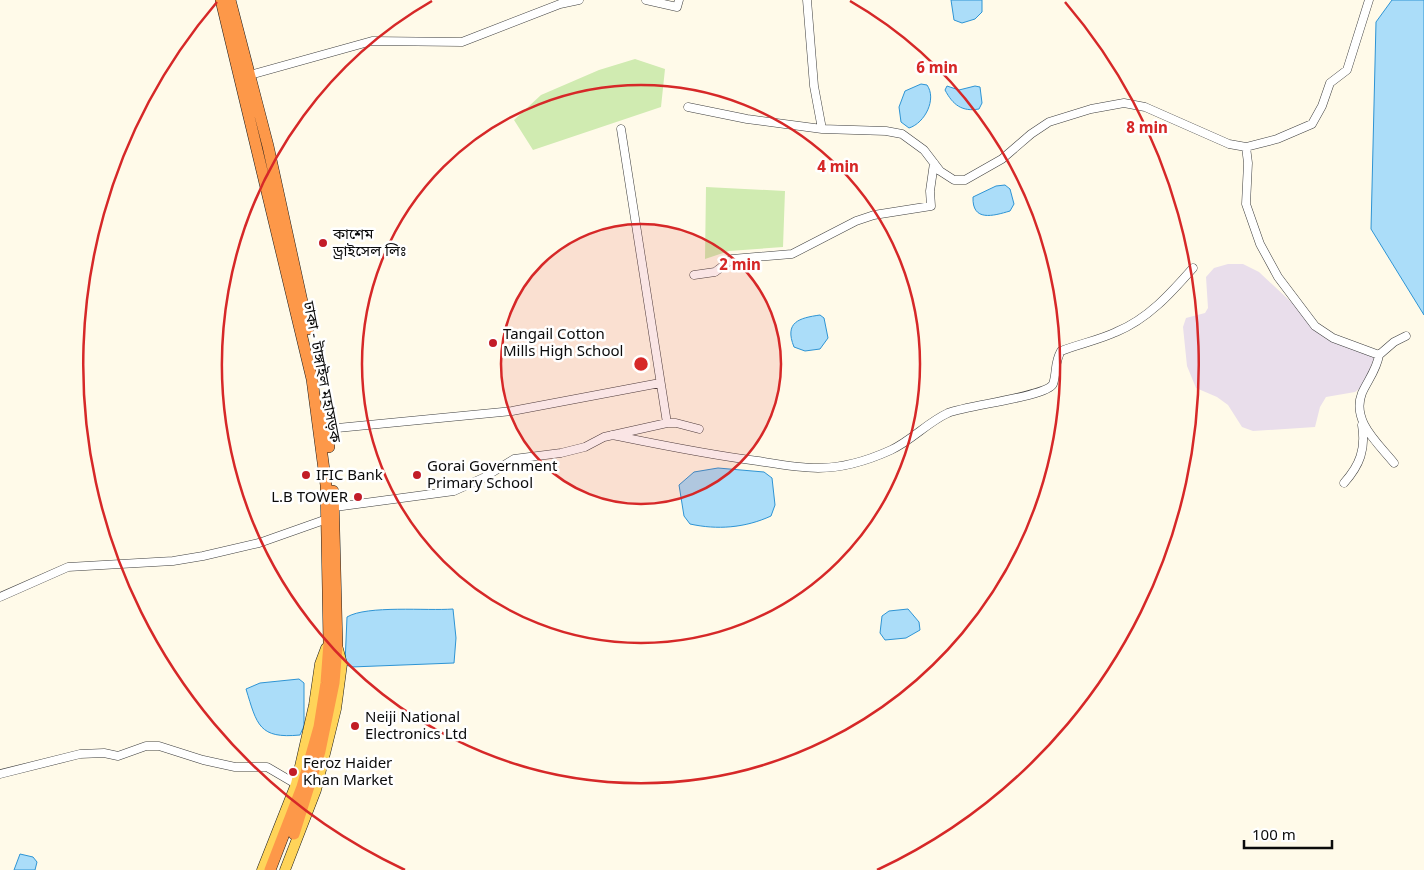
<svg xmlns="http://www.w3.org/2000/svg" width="1424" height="870" font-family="Georgia,'Noto Sans Bengali',serif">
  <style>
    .industrial { fill: #e9deeb }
    .green { fill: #d0ebb1 }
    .water { fill: #abddf9; stroke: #2e94d4 }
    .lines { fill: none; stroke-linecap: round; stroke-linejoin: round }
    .minor-casing { stroke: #3e3e3e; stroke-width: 9 }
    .major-casing { stroke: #1c1c1c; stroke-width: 11 }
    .highway-casing { stroke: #1c1c1c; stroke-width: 12 }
    .minor { stroke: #fff; stroke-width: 8 }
    .major { stroke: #ffd459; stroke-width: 10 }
    .highway { stroke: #fd9849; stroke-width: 11 }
    .ring { fill: none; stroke: #d62828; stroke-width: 2.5 }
    .poi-dot { fill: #c21c27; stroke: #fff; stroke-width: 2 }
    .labels { text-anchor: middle; stroke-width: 5; stroke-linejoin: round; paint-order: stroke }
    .poi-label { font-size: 15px; fill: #0b0b0b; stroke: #fff; text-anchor: start }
    .street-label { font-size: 15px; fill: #0b0b0b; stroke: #fff }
    .centre { fill: #d62828; stroke: #fff; stroke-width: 2.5 }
    .ring-label { font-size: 15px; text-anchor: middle; font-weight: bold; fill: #d62828; stroke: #fff; stroke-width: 5; stroke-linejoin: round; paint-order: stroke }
  </style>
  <rect width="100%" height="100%" fill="#fffae9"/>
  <!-- industrial -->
  <path class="industrial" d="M1228 264H1243L1259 272 1320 329 1370 353 1374 358 1364 385 1355 392 1326 397 1320 407 1315 427 1253 431 1242 427 1228 405 1217 397 1196 388 1187 366 1183 327 1186 318 1205 313 1208 308 1206 277 1214 268Z"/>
  <!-- green -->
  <path class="green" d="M635 59 665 69 661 107 533 150 514 120 541 95 599 70Z
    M706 187 785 191 783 247 729 251 705 259Z"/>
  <!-- water -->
  <path class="water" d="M951 0H982V12L975 19 962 23 954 20Z
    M1392 0H1424V315L1371 229 1376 22Z
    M921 84 927 85C937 99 925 123 909 128L901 122 899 107 905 91Z
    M947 86 959 90 975 86 980 87 982 103 979 109C962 112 953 105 945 90Z
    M1005 185 1010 189 1014 204 1010 211C993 216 972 222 973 197L996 186Z
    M820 315 824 318 828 338 820 349 805 351 794 347C784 322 799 318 820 315Z
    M718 468 764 472 772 478 775 505 771 516C745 528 717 530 690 524L684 516 679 485 694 472Z
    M453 609 456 638 454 663 351 667 345 664 347 617C367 605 427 611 453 609Z
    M908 609 919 622 920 630 906 638 885 640 880 633 882 616 889 611Z
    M299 679 304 683V726L300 735C259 739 257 725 246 689L260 683Z
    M20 854 33 857 37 862 35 870H14Z"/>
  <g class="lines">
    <!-- minor casing -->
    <g class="minor-casing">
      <path id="minor" d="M646 0 677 7 679 0
        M807 0 814 86 822 129
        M250 75 372 41 462 42 560 4 579 0
        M688 107 747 119 822 129 886 131 902 134 924 150 940 171 954 180H965L1002 159 1031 134 1049 122 1091 109 1124 103 1145 107 1229 144 1246 147 1277 139 1312 124 1322 106 1330 83 1347 70 1369 0
        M621 129 667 423
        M1246 147 1248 163 1246 204 1260 244 1278 277 1315 326 1333 338 1379 355C1377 369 1368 380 1362 393 1351 421 1378 443 1394 463
        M694 275 715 272 732 259 792 254 856 221 874 215 931 206 930 191 934 163
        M1379 355 1394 342 1406 336
        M327 429 512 411 660 383
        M612 435C661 445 709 455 758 461 777 464 798 468 818 468 842 468 869 460 891 450 912 440 928 422 948 413 967 405 1046 397 1053 384 1057 373 1054 363 1061 351 1079 344 1099 340 1116 332 1148 319 1171 293 1193 268
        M1344 483C1360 465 1366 449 1362 425
        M335 507 454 491 483 478 514 459 561 453 585 447 604 437 667 423H676L699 429
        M0 597 68 567 173 561 203 556 259 543 327 519
        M0 774 80 754 104 753 118 756 146 746H159L203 760 235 767H267L296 784"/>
    </g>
    <!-- major casing -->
    <g class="major-casing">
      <path id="major" d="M262 870 296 784 314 705 320 664 326 648
        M285 870 316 790 336 709 342 664 338 649"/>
    </g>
    <!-- highway casing -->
    <g class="highway-casing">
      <path id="highway" d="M221 0 312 379 326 485 329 643 326 683 319 727 302 787 270 870
        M230 0 268 146 308 329
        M324 411 329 447
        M294 834 320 751 334 683 337 646 333 491"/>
    </g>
    <!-- minor -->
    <use href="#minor" class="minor"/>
    <!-- major -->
    <use href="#major" class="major"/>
    <!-- highway -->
    <use href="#highway" class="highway"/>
  </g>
  <!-- distance rings -->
  <circle cx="641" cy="364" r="140" fill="#d62828" fill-opacity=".12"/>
  <g class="ring">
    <circle cx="641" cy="364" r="140"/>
    <circle cx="641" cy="364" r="279"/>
    <path d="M850 1A419 419 0 1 1 432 1"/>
    <path d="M405 870A558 558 0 0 1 217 2M1065 2A558 558 0 0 1 877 870"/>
  </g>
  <!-- markers -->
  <g class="poi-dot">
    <circle cx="323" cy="243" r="5"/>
    <circle cx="493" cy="343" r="5"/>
    <circle cx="306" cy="475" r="5"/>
    <circle cx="417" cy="475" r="5"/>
    <circle cx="358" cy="497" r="5"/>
    <circle cx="355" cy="726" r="5"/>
    <circle cx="293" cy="772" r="5"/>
  </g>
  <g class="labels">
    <!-- poi labels -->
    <g class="poi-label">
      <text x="333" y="239">কাশেম<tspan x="333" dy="17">ড্রাইসেল লিঃ</tspan></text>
      <text x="503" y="339">Tangail Cotton<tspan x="503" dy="17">Mills High School</tspan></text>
      <text x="427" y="471">Gorai Government<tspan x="427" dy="17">Primary School</tspan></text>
      <text x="316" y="480">IFIC Bank</text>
      <text x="348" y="502" text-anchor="end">L.B TOWER</text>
      <text x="365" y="722">Neiji National<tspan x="365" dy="17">Electronics Ltd</tspan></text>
      <text x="303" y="768">Feroz Haider<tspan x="303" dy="17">Khan Market</tspan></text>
    </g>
    <!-- street labels -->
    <g class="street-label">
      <text transform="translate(322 372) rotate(79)" y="5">ঢাকা - টাঙ্গাইল মহাসড়ক</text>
    </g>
  </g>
  <circle cx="641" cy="364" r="8" class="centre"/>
  <g class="ring-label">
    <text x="937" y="73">6 min</text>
    <text x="1147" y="133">8 min</text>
    <text x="838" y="172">4 min</text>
    <text x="740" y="270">2 min</text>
  </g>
  <!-- scale -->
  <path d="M1244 840v8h88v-8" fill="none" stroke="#0b0b0b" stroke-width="2.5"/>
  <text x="1252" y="840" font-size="15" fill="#0b0b0b" stroke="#ffffff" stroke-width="4" paint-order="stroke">100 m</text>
</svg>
